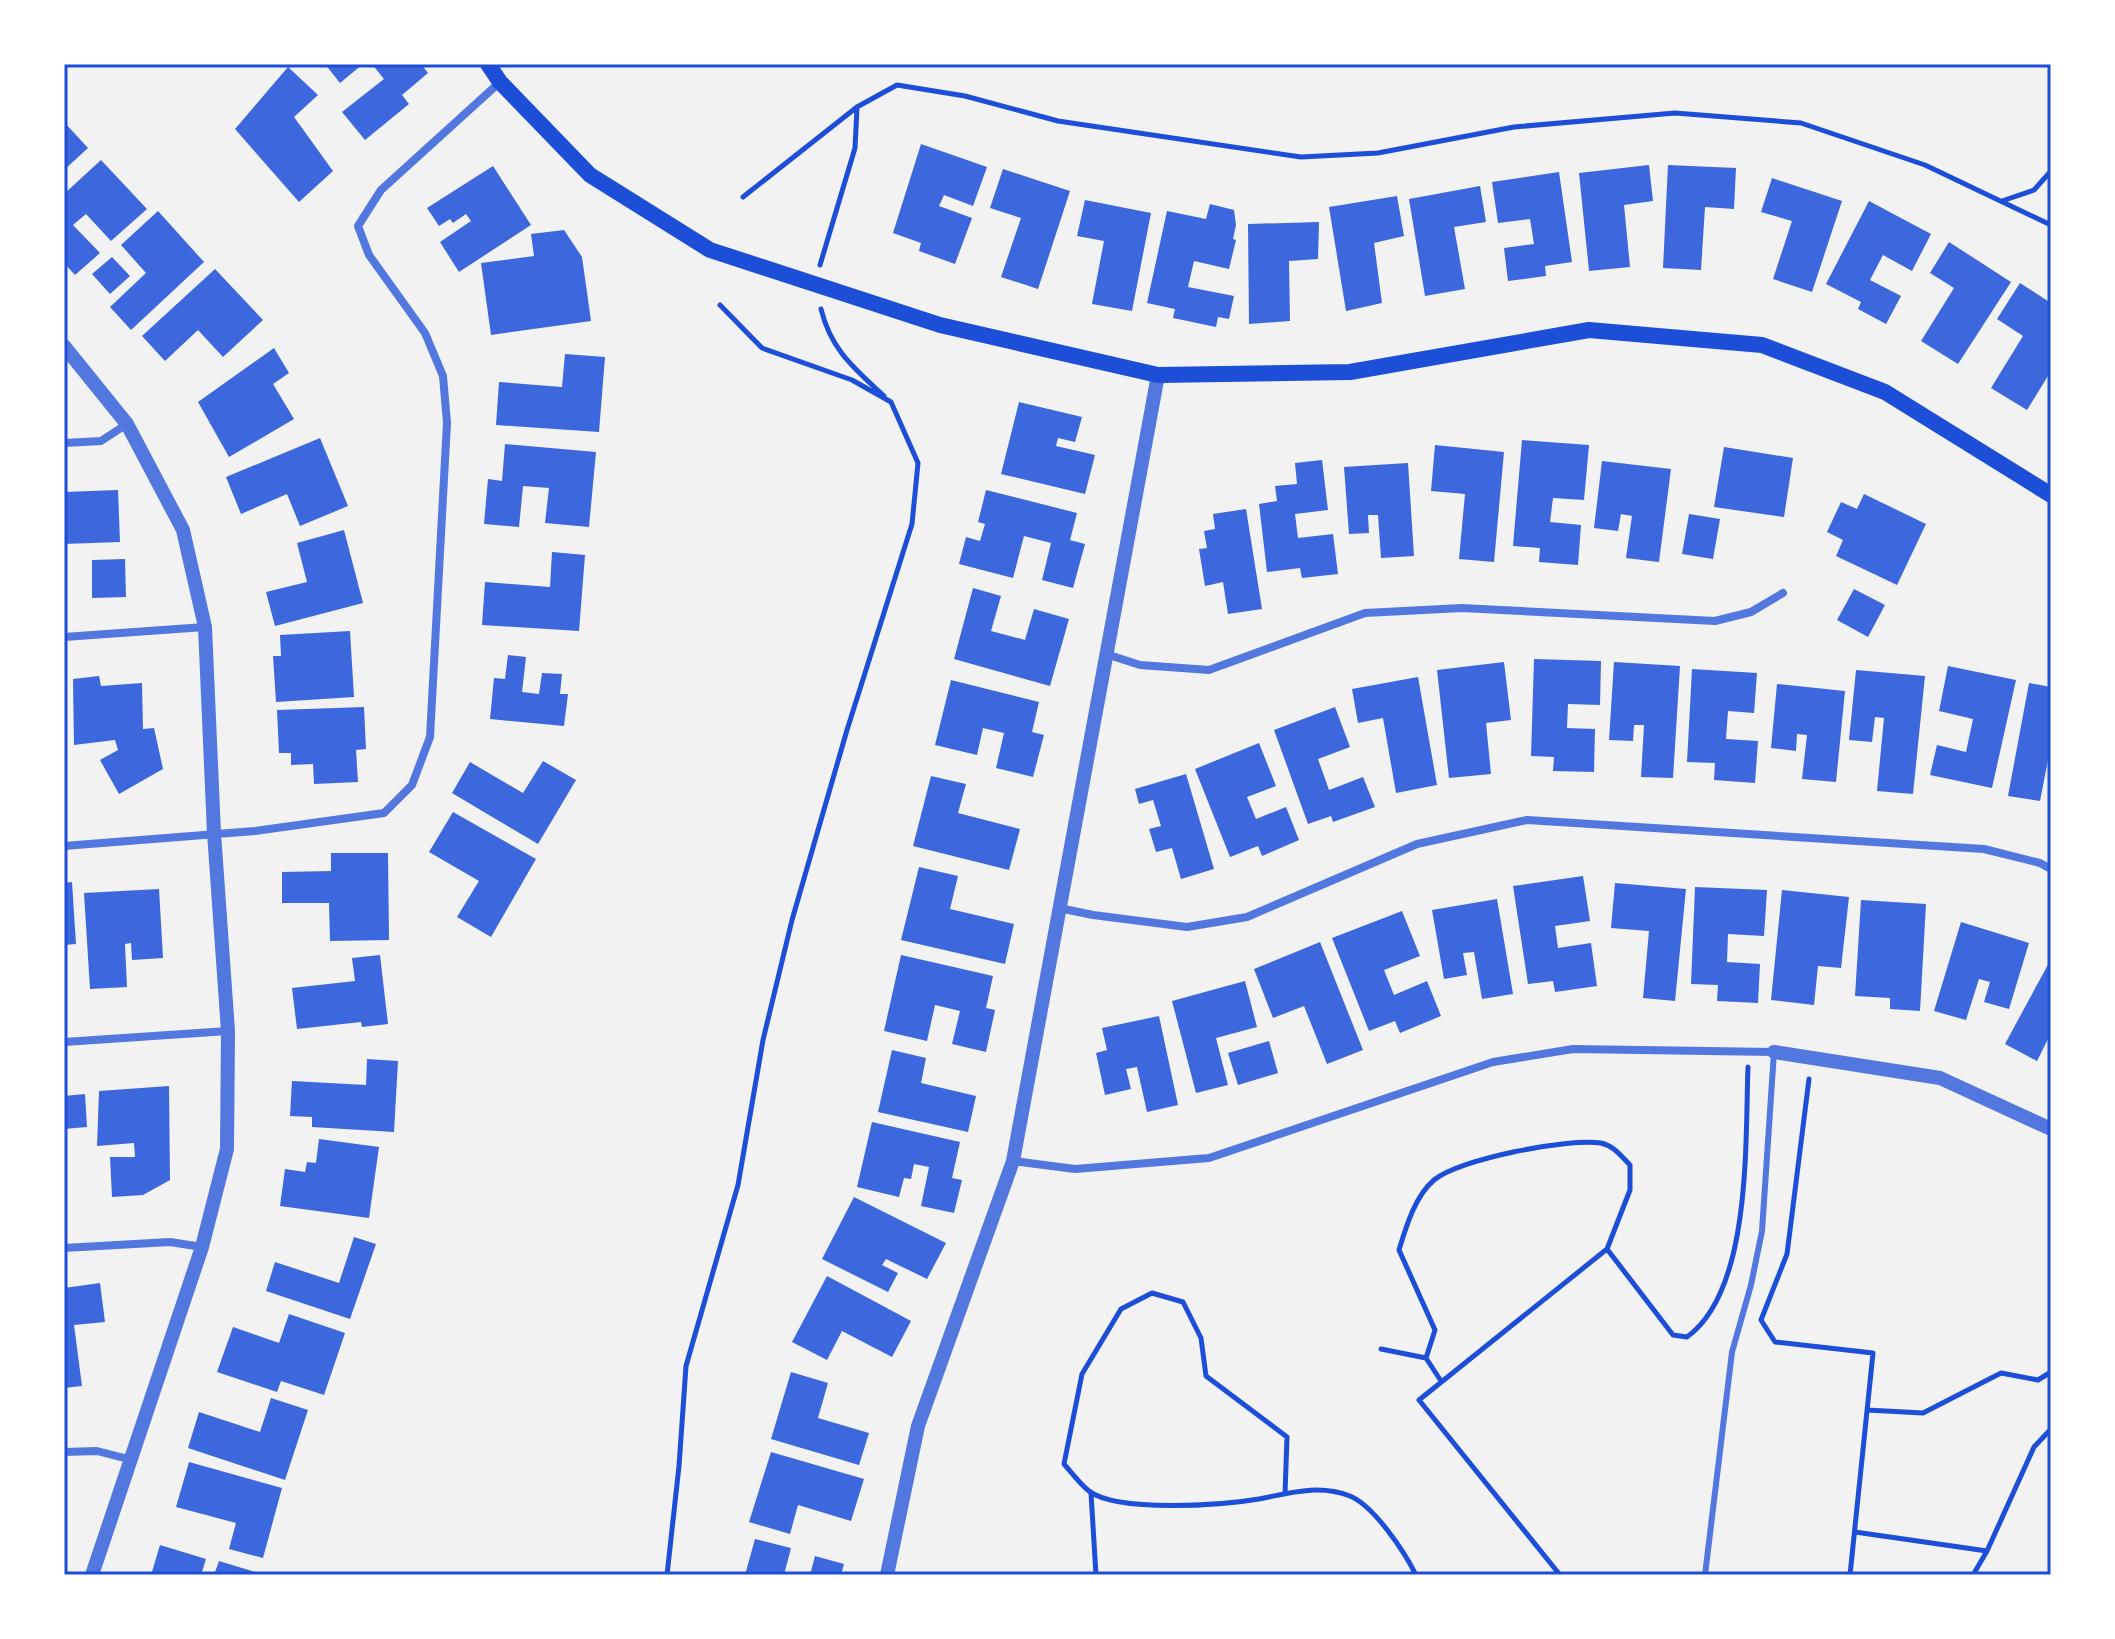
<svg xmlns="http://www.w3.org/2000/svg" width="2115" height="1639" font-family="'Source Sans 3',sans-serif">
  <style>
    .building { fill: #3d67dc }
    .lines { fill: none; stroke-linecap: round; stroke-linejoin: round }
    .path { stroke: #1d4ed8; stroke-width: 5 }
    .service { stroke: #5277de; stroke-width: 6 }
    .minor { stroke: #5277de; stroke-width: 8 }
    .tertiary { stroke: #5277de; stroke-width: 14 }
    .secondary { stroke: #1d4ed8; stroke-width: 16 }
    .neatline { fill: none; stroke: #1d4ed8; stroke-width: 3 }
  </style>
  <rect width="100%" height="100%" fill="#f2f2f2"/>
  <!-- building -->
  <path class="building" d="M325 64H363L340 83Z
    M372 64H421L428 73 402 95 409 104 365 140 342 112 384 79Z
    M288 67 318 95 294 117 333 171 299 202 235 129Z
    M64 122 88 148 64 170Z
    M921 144 987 167 973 206 944 195 939 206 972 218 955 264 919 251 921 243 893 233Z
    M101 160 147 209 111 241 86 214 73 225 100 253 75 275 64 263V194Z
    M1649 165 1653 201 1624 205 1630 267 1589 271 1579 173Z
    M1668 165 1736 168 1734 209 1705 207 1701 270 1663 268Z
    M493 166 531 225 459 272 440 242 471 221 466 214 453 223 450 219 439 226 427 208Z
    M1003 169 1070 191 1038 289 1001 277 1021 218 990 208Z
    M1559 172 1572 262 1545 266 1546 276 1508 281 1504 248 1534 244 1530 219 1498 223 1492 182Z
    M1772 178 1842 201 1812 292 1773 279 1792 221 1761 212Z
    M1480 186 1486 222 1454 227 1465 289 1425 296 1409 199Z
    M1397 196 1404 236 1374 243 1382 303 1346 311 1329 207Z
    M1085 200 1151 213 1132 311 1092 304 1104 241 1077 236Z
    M1869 201 1931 234 1912 271 1883 255 1870 280 1901 296 1886 324 1858 309 1861 302 1826 284Z
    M1210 204 1234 210 1236 225 1233 239 1236 240 1229 269 1194 261 1188 287 1234 296 1229 319 1218 317 1216 327 1173 318 1175 309 1147 303 1167 211 1206 219Z
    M158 211 204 262 131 330 110 307 146 273 121 245Z
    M1319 222 1318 259 1289 261 1290 321 1249 324 1248 224Z
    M564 230 582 257 591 321 491 335 481 263 534 256 531 234Z
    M1949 242 2011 282 1958 364 1921 341 1954 288 1930 273Z
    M112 257 130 276 110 294 92 274Z
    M215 269 263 320 223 357 198 330 165 361 142 336Z
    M2020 283 2051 303V371L2027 410 1991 388 2023 336 1997 319Z
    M274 348 289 373 273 384 294 419 229 457 198 402Z
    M565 354 605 357 599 432 496 425 499 382 562 387Z
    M1019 402 1082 417 1075 442 1058 438 1056 446 1095 455 1085 494 1001 474Z
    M320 438 348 506 300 526 287 494 241 514 226 477Z
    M1522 440 1589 445 1584 500 1553 498 1550 522 1581 525 1578 565 1539 562 1540 548 1513 546Z
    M505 444 596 452 589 527 545 523 549 488 523 486 519 527 484 524 488 479 502 481Z
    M1435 445 1504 452 1494 562 1459 559 1465 494 1431 491Z
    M1724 447 1793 458 1784 517 1714 507Z
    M1322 460 1328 510 1295 514 1298 538 1333 534 1338 574 1302 578 1300 568 1267 572 1259 504 1277 501 1275 486 1297 484 1295 463Z
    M1602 461 1671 469 1659 562 1626 558 1632 516 1621 514 1618 531 1594 528Z
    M1408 463 1414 556 1381 558 1378 515H1368L1369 533 1349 534 1344 467Z
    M118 490 120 542 64 544V492Z
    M986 490 1077 513 1070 540 1085 544 1073 588 1042 580 1051 543 1024 536 1013 578 959 564 966 537 980 541 985 524 978 522Z
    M1864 494 1926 524 1897 585 1836 556 1843 540 1827 532 1841 502 1857 509Z
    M1246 509 1262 609 1228 614 1223 582 1205 586 1199 549 1207 548 1204 531 1215 529 1213 514Z
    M1689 514 1720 519 1713 559 1682 554Z
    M344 530 363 603 275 626 266 592 307 582 297 543Z
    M552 552 585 555 579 631 482 625 485 582 550 587Z
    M125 559 126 597 92 598V560Z
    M973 588 1001 596 991 631 1025 640 1034 609 1069 619 1050 686 954 659Z
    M1854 589 1885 605 1868 637 1837 620Z
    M350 631 354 697 276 702 273 656H281L280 635Z
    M508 655 526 657 522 692 539 694 542 673 562 674 560 694H568L564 726 490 719 494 678 505 679Z
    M1534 659 1601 661 1600 705 1568 704 1567 728 1595 729 1594 772 1553 771 1554 757 1531 756Z
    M1504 662 1511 720 1486 723 1491 774 1449 778 1437 670Z
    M1614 662 1680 666 1673 778 1641 777 1644 725H1634L1633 741 1609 740Z
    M1948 666 2016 680 1992 788 1930 775 1937 745 1966 752 1973 719 1939 711Z
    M1692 669 1757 673 1754 713 1728 711 1726 739 1758 741 1755 783 1714 780 1715 763 1687 762Z
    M1856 670 1925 676 1913 794 1877 791 1884 718 1875 717 1872 742 1849 740Z
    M99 676 101 686 142 683 143 729 154 728 163 769 119 794 100 760 118 750 115 740 74 745 73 679Z
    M1418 677 1437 785 1396 793 1383 718 1358 723 1352 689Z
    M951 680 1039 702 1032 732 1044 735 1033 777 996 768 1004 733 983 728 977 755 935 745Z
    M2029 683 2051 687V760H2048L2040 801 2008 796Z
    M1777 684 1845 691 1836 782 1802 779 1807 735 1797 734 1796 751 1771 748Z
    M364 707 366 749 356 750 358 782 314 784 313 764 291 765V753H279L277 710Z
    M1335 707 1350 747 1318 759 1329 790 1363 777 1375 807 1333 822 1331 816 1308 824 1274 730Z
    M1259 743 1276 786 1247 797 1256 819 1286 807 1299 840 1262 856 1258 846 1230 857 1195 769Z
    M543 761 576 780 538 844 452 793 470 762 523 793Z
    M1186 774 1214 869 1181 879 1172 848 1156 852 1149 829 1161 826 1153 800 1139 804 1135 789Z
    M931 776 966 784 958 813 1020 829 1009 870 913 846Z
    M453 812 536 859 491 937 457 917 479 881 429 852Z
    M331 853H388L389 940 330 941 329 903H282V872L331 871Z
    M919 867 958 876 950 909 1014 924 1005 964 901 940Z
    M1583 876 1590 921 1555 926 1558 948 1591 943 1597 986 1555 992 1553 981 1528 984 1513 886Z
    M72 882 76 944 64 945V883Z
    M1615 883 1686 889 1675 1001 1643 998 1649 931 1611 928Z
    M1695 887 1767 890 1764 936 1728 934 1727 962 1760 964 1758 1003 1717 1001 1718 985 1691 984Z
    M159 889 163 958 132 960 131 943 125 944 127 987 90 989 84 893Z
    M1782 890 1849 897 1841 968 1818 966 1814 1005 1771 1000Z
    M1497 899 1513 994 1482 999 1474 952 1463 953 1467 975 1444 979 1432 910Z
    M1861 900 1926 904 1920 1011 1890 1009V998L1855 996Z
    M1402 911 1420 956 1384 970 1394 995 1427 981 1441 1016 1400 1033 1395 1021 1369 1031 1332 938Z
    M1961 922 2029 943 2009 1009 1984 1002 1990 982 1979 979 1966 1020 1934 1011Z
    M1320 942 1363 1050 1327 1064 1304 1006 1273 1018 1254 969Z
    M380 955 388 1024 362 1027 361 1022 297 1029 292 988 355 981 352 958Z
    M901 955 993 976 986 1008 995 1010 986 1052 952 1044 960 1011 935 1005 927 1041 884 1031Z
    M2051 959V1038L2049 1037 2037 1061 2005 1044Z
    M1245 981 1257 1027 1216 1038 1228 1085 1196 1093 1172 1001Z
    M1159 1016 1178 1105 1147 1112 1137 1067 1126 1069 1131 1089 1105 1095 1096 1053 1107 1050 1102 1028Z
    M1269 1041 1278 1073 1238 1085 1228 1053Z
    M892 1050 926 1058 921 1083 976 1096 968 1132 878 1112Z
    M367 1059 398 1061 394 1132 312 1127V1117L290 1116 292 1081 366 1085Z
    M169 1086 170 1180 143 1195 112 1197 110 1157H135L134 1143 97 1146 99 1091Z
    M85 1094 87 1127 64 1129V1096Z
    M872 1122 960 1142 952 1178 962 1180 954 1213 921 1206 929 1167 914 1164 911 1179 904 1178 899 1197 857 1187Z
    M319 1139 379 1147 369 1218 280 1206 285 1169 305 1172 307 1162 316 1163Z
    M854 1197 946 1243 927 1279 886 1259 882 1265 898 1273 888 1292 822 1259Z
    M354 1237 376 1244 350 1319 266 1291 275 1262 339 1283Z
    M827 1276 911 1321 892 1357 842 1331 827 1360 792 1342Z
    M100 1283 105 1322 74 1325 82 1386 64 1388V1288Z
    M289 1314 345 1333 324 1395 281 1381 277 1392 217 1372 233 1327 279 1343Z
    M791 1372 828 1383 818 1418 869 1433 859 1465 771 1439Z
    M271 1398 308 1410 285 1480 188 1448 199 1412 260 1432Z
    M771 1452 864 1479 851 1521 798 1505 790 1534 749 1522Z
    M189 1462 282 1488 263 1558 229 1549 236 1523 176 1507Z
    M755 1539 791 1548 784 1575H745Z
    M160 1545 206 1559 201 1575H151Z
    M815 1556 844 1564 841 1575H810Z
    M219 1561 262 1574V1575H214Z"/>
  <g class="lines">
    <!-- path -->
    <path class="path" d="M743 197 857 107 897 85 965 96 1058 121 1301 157 1378 153 1514 127 1675 113 1801 123 1925 165 2051 225
      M2002 201 2034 190 2051 171
      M820 265 855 148 857 108
      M821 309C831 350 854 368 884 396
      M1809 1079 1787 1254 1761 1320 1775 1342 1873 1353 1850 1575
      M1381 1349 1426 1358
      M1441 1381 1426 1358 1435 1330 1399 1250C1406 1227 1415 1196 1434 1180 1459 1159 1568 1138 1601 1143 1614 1146 1621 1156 1630 1165V1190L1607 1249
      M1867 1410 1923 1413 2001 1373 2038 1380 2051 1372
      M1091 1493 1096 1575
      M1285 1494 1287 1437 1206 1376 1201 1338 1183 1302 1152 1293 1121 1309 1082 1374 1064 1464C1072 1473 1080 1484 1089 1491 1118 1513 1224 1505 1259 1499 1290 1493 1319 1484 1350 1496 1374 1506 1404 1551 1416 1575
      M1855 1532 1987 1551
      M667 1575 679 1466 686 1366 738 1185 763 1040 792 920 847 730 912 524 918 463 891 402 852 380 762 348 720 305
      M1560 1575 1419 1400 1607 1249 1673 1335 1687 1337C1752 1290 1745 1141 1748 1067
      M1973 1575 1987 1551 2034 1447 2051 1429"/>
    <!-- service -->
    <path class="service" d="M1705 1575 1732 1352 1751 1285 1762 1231 1774 1052"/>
    <!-- minor -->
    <path class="minor" d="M64 443 101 441 127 424
      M64 637 205 627
      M1106 654 1140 665 1209 670 1365 613 1462 608 1715 621 1751 612 1783 593
      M64 846 255 831 384 813 412 785 430 737 447 423 443 376 425 333 369 255 358 226 381 190 500 82
      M1059 908 1093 915 1187 927 1247 917 1417 844 1527 820 1984 849 2040 863 2051 869
      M64 1042 228 1031
      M1013 1161 1075 1169 1209 1158 1493 1062 1573 1049 1774 1052
      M64 1248 170 1242 202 1247
      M64 1452 97 1451 132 1460"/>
    <!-- tertiary -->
    <path class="tertiary" d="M64 346 127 424 183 530 205 627 214 833 228 1031 227 1149 202 1247 92 1575
      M1774 1052 1940 1078 2051 1129
      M887 1575 918 1426 1013 1161 1158 375"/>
    <!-- secondary -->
    <path class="secondary" d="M488 64 500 82 590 175 710 250 940 325 1158 375 1350 372 1589 330 1762 345 1885 392 2051 495"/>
  </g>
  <!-- border -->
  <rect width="2115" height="1639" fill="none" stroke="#ffffff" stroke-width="132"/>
  <rect x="66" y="66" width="1983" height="1507" class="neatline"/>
</svg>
